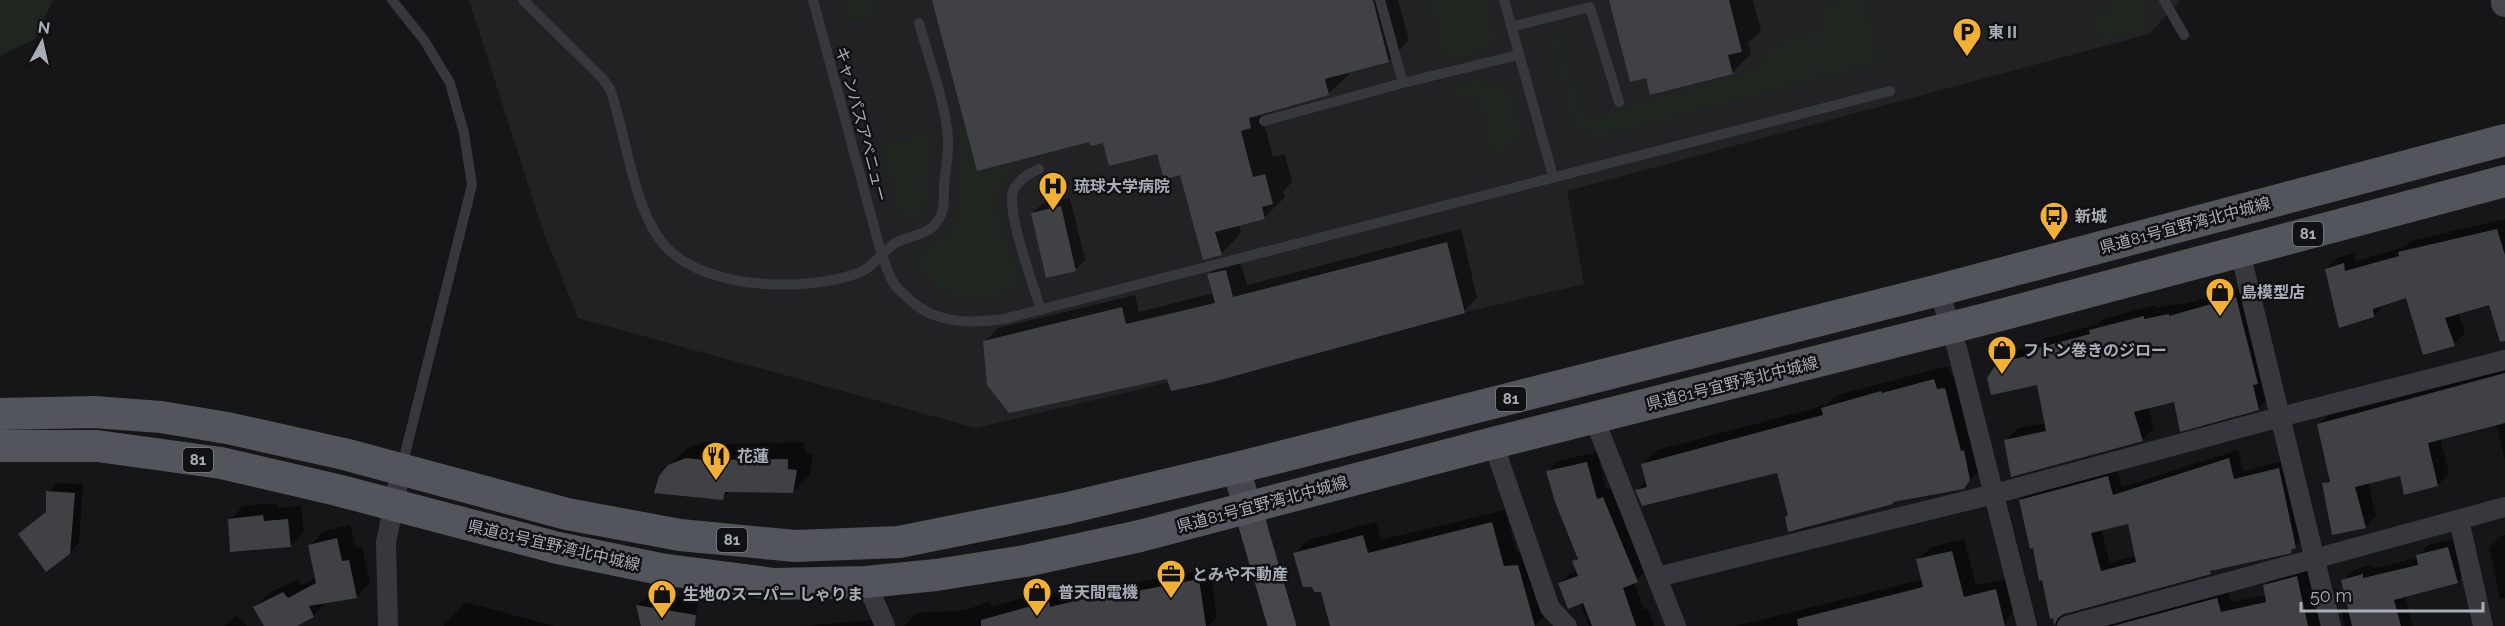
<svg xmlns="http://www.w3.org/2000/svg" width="2505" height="626" font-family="Raleway,'Noto Sans JP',sans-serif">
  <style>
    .built { fill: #222225 }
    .green { fill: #1e261f }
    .shadow { fill: #0007; fill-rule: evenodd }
    .building { fill: #404145; fill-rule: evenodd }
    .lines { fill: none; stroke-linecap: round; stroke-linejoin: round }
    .lane { stroke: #37383d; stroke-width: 10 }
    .street { stroke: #37383d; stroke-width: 20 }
    .secondary { stroke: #45474d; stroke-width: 28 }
    .primary { stroke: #53555c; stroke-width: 32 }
    .labels { text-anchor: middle; stroke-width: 5; stroke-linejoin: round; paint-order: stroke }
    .shield { fill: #111113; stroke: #7b7e86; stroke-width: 1.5 }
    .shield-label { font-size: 15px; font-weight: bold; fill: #a8adb8 }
    .poi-label { font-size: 16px; font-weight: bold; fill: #a8adb8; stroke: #111113; text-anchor: start }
    .street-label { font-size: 16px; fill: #a8adb8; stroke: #111113 }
  </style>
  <rect width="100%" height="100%" fill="#161618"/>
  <!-- built -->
  <path class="built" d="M469 0H2181L2149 34 1567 191 1584 284 976 428 578 318 543 231Z"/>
  <!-- green -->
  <path class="green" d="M0 0H53L35 39 0 56Z
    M842 0H872L876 14 848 21Z
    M1429 0H1487L1495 32 1493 45C1481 54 1459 60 1444 57Z
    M1838 0H1863L1880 62 1597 137 1574 124 1549 32 1555 31 1585 121 1657 98 1761 68 1773 44 1824 30 1819 7 1838 2Z
    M2109 0H2150L2146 29 2101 42 2094 17 2109 11Z
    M1480 81C1516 88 1516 108 1524 139L1502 144 1503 151 1495 161 1476 94 1456 99 1455 94 1460 86Z
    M964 124 978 173 1016 164C1008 174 999 184 997 197 995 217 1015 267 1022 288L984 298 959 297 938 286 920 272 914 254C927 250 941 245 949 232 964 208 960 153 958 125Z
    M928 133 930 145 925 209 920 217 915 219 899 211 881 146Z"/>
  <!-- shadow -->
  <path class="shadow" d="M934 0H1398L1409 40 1389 61 1348 71 1349 74 1328 94 1262 115 1273 157 1285 154 1292 182 1283 192 1285 197 1264 218 1239 224 1241 233 1221 254 1181 173 1158 152 1104 141Z
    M1610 0H1753L1761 31 1748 43 1751 54 1732 73 1647 77Z
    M1070 198 1085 260 1076 269 1032 213 1042 204Z
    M2505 219V331L2490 303 2458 313 2465 333 2454 344 2407 296 2384 305 2373 316 2326 269 2337 258 2354 253 2356 261 2404 247 2410 241Z
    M1461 229 1477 298 1464 311 1168 377 984 342 998 328 1135 295 1139 312 1214 293 1209 275 1222 261 1239 257 1247 285Z
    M2248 286 2270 397 2258 409 2175 400 2148 407 2154 428 2142 440H2006L2018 428 2046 423 2038 383 1998 364 2010 351 2037 345 2044 339 2098 324 2103 319 2156 305V308L2181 303V305Z
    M1948 366 1951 376 1959 375 1984 465 1963 488 1895 500 1893 503 1789 515 1779 471 1637 490 1647 480 1643 464 1657 450 1826 405 1837 395Z
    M2505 366V461L2496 424 2440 438 2449 473 2438 485 2405 493 2401 474 2368 482 2376 516 2365 527 2324 484 2331 477 2319 424 2330 413Z
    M705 442 722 444 804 442 805 453H813L810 475 793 492 730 491 723 498 669 466 687 448Z
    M2238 450 2243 471 2288 460 2304 538 2291 551 2215 569 2210 573 2065 612 2064 617 2056 625 2020 500 2030 491 2116 468 2122 487ZM2129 522 2136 556 2110 563 2101 529Z
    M1597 452 1607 490 1614 488 1647 570 1634 582 1644 609H1648L1654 626H1589L1580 603 1560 584 1570 573 1578 571 1574 562 1579 556 1548 471 1558 461Z
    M57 483 83 484 79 543 69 553 20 534 48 511V492Z
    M277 503V508L301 506 304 532 290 546 230 520 243 506Z
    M1505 510 1517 553 1531 552 1548 613 1535 626H1331L1322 590 1295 554 1308 540 1376 522 1381 540Z
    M350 525 356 548 362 547 370 583 357 596 327 602 313 616 294 626H265L255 607 269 593 298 579 302 585 317 577 310 545 324 531Z
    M2502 535H2505V598L2500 599 2489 548Z
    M2458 538 2467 572 2457 582 2405 596 2413 626H2344L2342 613 2349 606 2343 580 2353 570 2373 565V568L2418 558V556L2428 545Z
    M1964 539 1976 585 2009 578 2015 606 2004 626H1735L1923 579 1918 559 1931 547Z
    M2307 567 2317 611 2327 608 2338 626H2089L2227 588 2231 602 2266 595 2264 586 2275 576Z
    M1210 569 1217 617 1208 626H904L916 613 966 610 990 601 991 606 1023 598 1024 601 1060 591 1061 596 1111 585V587Z
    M651 593 698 600 695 623 693 626H643L637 606Z
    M466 602 554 626H443Z
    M237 615 247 626H224Z
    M873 620 875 626H801Z"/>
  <!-- building -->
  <path class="building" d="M932 0H1373L1389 62 1325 79 1329 95 1249 118 1251 128 1241 131 1253 177 1265 174 1273 204 1262 207 1265 219 1215 232 1222 255 1203 260 1180 175 1164 180 1157 154 1109 166 1103 143 1091 146 1089 142 977 171Z
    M1609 0H1729L1742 52 1728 55 1733 74 1650 95 1646 78 1630 82Z
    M1061 206 1076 271 1046 278 1031 213Z
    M2497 229 2505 255V341L2500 342 2489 305 2445 318 2455 346 2423 355 2406 298 2373 309 2374 317 2339 328 2325 269 2344 263 2345 271 2399 256 2398 252Z
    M1447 242 1465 313 1209 383 1171 391 1167 379 1009 413 987 385 983 341 1122 307 1126 324 1215 303 1207 274 1226 270 1233 297Z
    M2236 297 2258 384 2253 385 2259 410 2180 432 2174 402 2134 412 2143 441 2011 477 2004 440 2046 431 2037 385 1991 395 1987 378 1997 363 2031 355 2030 350 2090 334 2089 330 2144 316V319L2169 314V316Z
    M2505 373V423L2428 443 2438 486 2404 495 2400 476 2355 487 2366 528 2332 535 2322 483 2330 482 2317 424Z
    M1934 379 1937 389 1945 388 1961 451 1964 450 1970 480 1964 489 1893 502V504L1788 532 1785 517 1788 515 1777 473 1642 506 1635 490 1647 487 1641 464 1823 415 1821 408 1881 391 1882 393Z
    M686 458 704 460 788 459V469L797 470 793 493 725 492 723 500 654 493 659 476 668 465Z
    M2229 458 2234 479 2279 468 2296 548 2291 550 2292 553 2210 571 2211 574 2064 614 2058 618 2054 626 2053 618 2050 619 2042 580 2039 581 2033 548 2030 549 2019 500 2108 476 2113 495ZM2128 524 2136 562 2101 571 2091 533Z
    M1587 462 1597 499 1603 497 1638 582 1623 588 1636 626H1592L1583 603 1568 609 1558 583 1578 576 1572 561 1578 559 1555 502 1546 471Z
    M46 491 75 493 70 554 46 572 18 534 46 512Z
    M263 515 264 521 288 519 291 547 230 552 228 519Z
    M1492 522 1504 566 1518 565 1535 626H1330L1321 592H1314L1312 587H1303L1293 553 1363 535 1368 553Z
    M337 538 342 561 349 560 357 598 309 606 314 617 297 626H264L253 607 283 592 288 598 316 583 308 545Z
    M2448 547 2458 583 2394 600 2401 626H2352L2341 580 2363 574V578L2418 565 2416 555Z
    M1952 551 1964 597 1996 589 2005 626H1798L1797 619 1923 587 1916 559Z
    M2297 576 2308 626H2113L2217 598 2221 612 2266 602 2263 585Z
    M1199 579 1206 626H981V620L1049 601 1050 607 1100 595 1101 598Z
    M636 605 696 615 695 626H641Z"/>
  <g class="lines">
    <!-- lane -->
    <path class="lane" d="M392 0 424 40 450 83 464 133 472 185 402 466
      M523 0 602 78 610 89C627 136 633 214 668 249 709 290 807 292 858 273 874 268 883 249 897 242 915 234 932 235 941 215 945 206 944 193 944 183 946 169 949 152 948 138 946 105 928 56 919 23
      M813 0 882 256C886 264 888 274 893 282 896 288 901 292 906 296 933 324 968 324 1004 319L1890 91
      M1380 0 1403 83 1518 55
      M1504 0 1553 176
      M2164 0 2184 35
      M1511 27 1590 7 1619 102
      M1264 121 1403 83
      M1039 169C1029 174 1020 178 1014 189 1004 207 1034 287 1041 310"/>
    <!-- street -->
    <path class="street" d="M2240 252 2331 626
      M1939 290 1958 352 2027 626
      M1594 418 1676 626
      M1493 443 1550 608 1567 626
      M2459 520 2483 626
      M1657 577 1994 494 2280 417 2505 360
      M866 582 885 626
      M388 626 386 542 401 470
      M2067 626 2505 507"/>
    <!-- secondary -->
    <path class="secondary" d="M2505 0V3
      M1236 468 1282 626"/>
    <!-- primary -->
    <path class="primary" d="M0 414 94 412 161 417 227 428 344 454 567 514 680 535 795 546 899 542 1068 508 1236 468 1939 290 2505 140
      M0 446H97L221 463 337 490 558 548 660 569 774 584 866 582 936 575 1025 561 1140 536 1493 443 1993 317 2505 181"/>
  </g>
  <!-- icons -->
  <defs>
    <g id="parking-pin" transform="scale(1.5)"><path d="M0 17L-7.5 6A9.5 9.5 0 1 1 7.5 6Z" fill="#f2b134" stroke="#111113"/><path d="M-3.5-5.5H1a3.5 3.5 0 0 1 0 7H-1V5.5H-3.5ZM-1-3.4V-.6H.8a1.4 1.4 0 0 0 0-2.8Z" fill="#111"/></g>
    <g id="hospital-pin" transform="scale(1.5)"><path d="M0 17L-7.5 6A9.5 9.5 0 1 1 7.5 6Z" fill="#f2b134" stroke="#111113"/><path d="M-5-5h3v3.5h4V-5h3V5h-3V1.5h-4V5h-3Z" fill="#111"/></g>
    <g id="bus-pin" transform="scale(1.5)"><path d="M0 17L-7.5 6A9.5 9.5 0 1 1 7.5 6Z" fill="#f2b134" stroke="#111113"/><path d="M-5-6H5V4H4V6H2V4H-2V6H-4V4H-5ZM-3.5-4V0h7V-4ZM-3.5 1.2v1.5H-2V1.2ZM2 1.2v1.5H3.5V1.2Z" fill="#111"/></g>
    <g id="shop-pin" transform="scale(1.5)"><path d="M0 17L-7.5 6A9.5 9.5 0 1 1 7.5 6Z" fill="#f2b134" stroke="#111113"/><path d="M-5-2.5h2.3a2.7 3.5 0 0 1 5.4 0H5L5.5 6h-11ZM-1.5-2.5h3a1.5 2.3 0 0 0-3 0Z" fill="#111"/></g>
    <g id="restaurant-pin" transform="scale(1.5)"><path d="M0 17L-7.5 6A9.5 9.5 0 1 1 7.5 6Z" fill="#f2b134" stroke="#111113"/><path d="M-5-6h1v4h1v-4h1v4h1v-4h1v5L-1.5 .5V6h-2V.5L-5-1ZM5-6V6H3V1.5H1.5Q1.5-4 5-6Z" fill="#111"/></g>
    <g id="office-pin" transform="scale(1.5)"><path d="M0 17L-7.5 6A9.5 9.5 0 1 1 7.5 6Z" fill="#f2b134" stroke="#111113"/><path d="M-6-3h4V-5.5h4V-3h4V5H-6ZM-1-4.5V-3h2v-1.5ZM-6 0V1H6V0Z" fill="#111"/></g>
  </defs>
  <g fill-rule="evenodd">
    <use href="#parking-pin" x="1967" y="32"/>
    <use href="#hospital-pin" x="1053" y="186"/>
    <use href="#bus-pin" x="2054" y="216"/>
    <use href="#shop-pin" x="2220" y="292"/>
    <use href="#shop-pin" x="2002" y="350"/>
    <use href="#restaurant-pin" x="716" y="456"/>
    <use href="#office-pin" x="1171" y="574"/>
    <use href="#shop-pin" x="1037" y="592"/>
    <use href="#shop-pin" x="662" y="594"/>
  </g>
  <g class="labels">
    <!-- shield labels -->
    <g class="shield">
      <rect x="2293" y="222" width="30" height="24" rx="4.5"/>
      <rect x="1496" y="387" width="30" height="24" rx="4.5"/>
      <rect x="183" y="448" width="30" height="24" rx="4.5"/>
      <rect x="717" y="528" width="30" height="24" rx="4.5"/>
    </g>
    <g class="shield-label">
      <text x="2308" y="239">81</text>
      <text x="1511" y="404">81</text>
      <text x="198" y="465">81</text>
      <text x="732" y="545">81</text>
    </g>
    <!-- poi labels -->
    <g class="poi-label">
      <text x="1988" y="38">東Ⅱ</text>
      <text x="1074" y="192">琉球大学病院</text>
      <text x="2075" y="222">新城</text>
      <text x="2241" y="298">島模型店</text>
      <text x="2023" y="356">フトン巻きのジロー</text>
      <text x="737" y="462">花蓮</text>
      <text x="1192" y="580">とみや不動産</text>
      <text x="1058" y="598">普天間電機</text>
      <text x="683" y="600">生地のスーパー しゃりま</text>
    </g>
    <!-- street labels -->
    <g class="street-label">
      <text transform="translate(862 124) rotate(75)" y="6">キャンパスアベニュー</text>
      <text transform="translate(2185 225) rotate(-15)" y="6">県道81号宜野湾北中城線</text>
      <text transform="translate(1732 383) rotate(-14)" y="6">県道81号宜野湾北中城線</text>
      <text transform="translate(1262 504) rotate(-15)" y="6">県道81号宜野湾北中城線</text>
      <text transform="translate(554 545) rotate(13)" y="6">県道81号宜野湾北中城線</text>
    </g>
  </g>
  <!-- north arrow -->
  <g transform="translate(42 42) rotate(8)" stroke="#111113" stroke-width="4.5" paint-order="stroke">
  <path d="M0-4.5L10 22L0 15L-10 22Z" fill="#a8adb8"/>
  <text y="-9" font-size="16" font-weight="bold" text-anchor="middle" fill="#a8adb8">N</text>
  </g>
  <!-- scale -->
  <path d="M2301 602v9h182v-9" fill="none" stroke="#a8adb8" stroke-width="3"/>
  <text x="2310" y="602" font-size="18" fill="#a8adb8" stroke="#111113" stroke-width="4.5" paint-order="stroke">50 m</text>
</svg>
